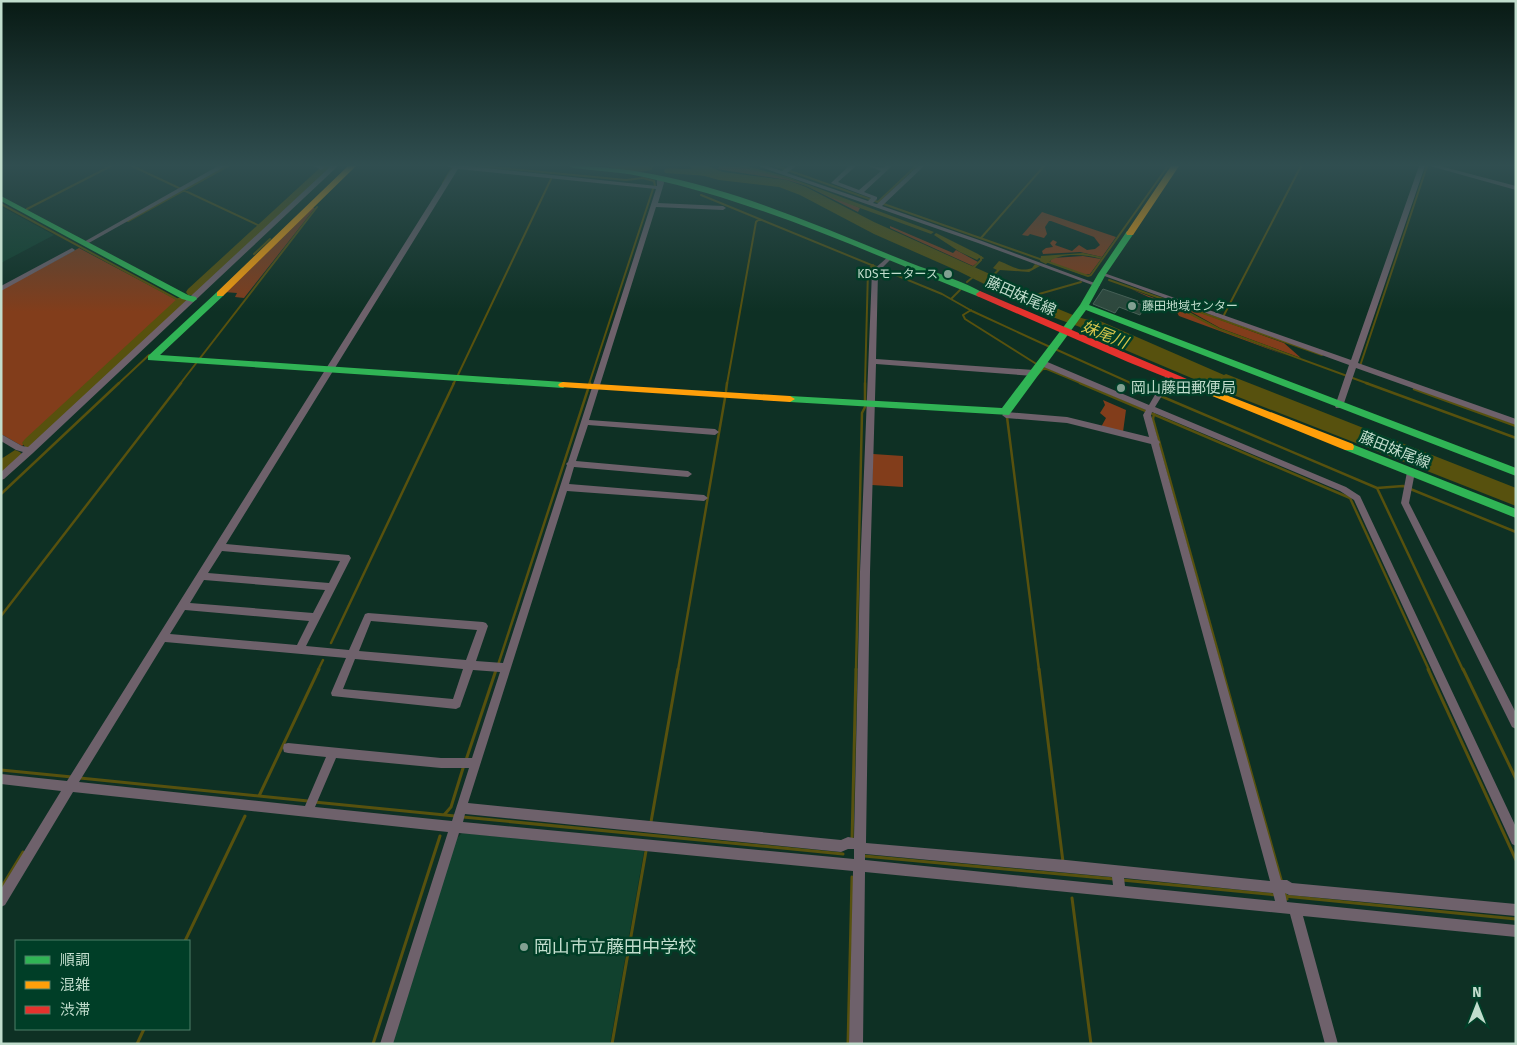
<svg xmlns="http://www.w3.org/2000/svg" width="1517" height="1045" font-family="'Fira Sans','Noto Sans JP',sans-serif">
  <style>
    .built { fill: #11412e }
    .green { fill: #823d1b }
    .water { fill: #57510e }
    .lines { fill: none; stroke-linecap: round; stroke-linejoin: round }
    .stream-far2 { stroke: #57510e; stroke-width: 2 }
    .stream-far1 { stroke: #57510e; stroke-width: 2.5 }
    .stream { stroke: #57510e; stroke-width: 3 }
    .river { fill: #57510e; fill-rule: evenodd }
    .building { fill: #2e483d; stroke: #486257 }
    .street { fill: #6e616b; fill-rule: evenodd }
    .fast { fill: #30b455; fill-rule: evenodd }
    .slow { fill: #ff9f0a; fill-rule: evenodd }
    .jam { fill: #e5322d; fill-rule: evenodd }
    .poi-dot { fill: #82a092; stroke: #003e27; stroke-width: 2 }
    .labels { text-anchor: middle; stroke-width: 5; stroke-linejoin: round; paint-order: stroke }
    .far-poi-label { font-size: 12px; fill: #c1ddcd; stroke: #003e27; text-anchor: end }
    .street-label { font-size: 15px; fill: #c1ddcd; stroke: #003e27 }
    .poi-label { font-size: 15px; fill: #c1ddcd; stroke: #003e27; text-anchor: start }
    .water-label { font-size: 16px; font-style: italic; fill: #d5c54b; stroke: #003e27 }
    .near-poi-label { font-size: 18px; fill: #c1ddcd; stroke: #003e27; text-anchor: start }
  </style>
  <rect width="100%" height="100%" fill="#0e3024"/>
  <!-- built -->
  <path class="built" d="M1 206 4 208 54 235 1 263Z
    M462 833 644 851 610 1044H391L455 840Z"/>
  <!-- green -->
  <path class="green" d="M720 166C769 166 816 189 860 208L858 212 807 186 787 180 717 169Z
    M311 207 315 208 244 298 235 297 237 293 224 292Z
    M1042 212 1116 237 1102 257 1080 252 1043 254 1042 251 1046 248 1053 247 1050 243 1053 240 1057 242 1055 245 1072 251 1079 245 1087 250 1095 249 1100 245 1094 237 1051 221H1049L1045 227 1047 234 1044 238 1030 234 1028 236 1022 235Z
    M890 226 953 253 956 250 978 262 973 266 890 228Z
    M79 248 179 301 22 446 1 434V290Z
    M1083 256 1101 259 1090 274 1083 275 1053 264 1050 261 1053 258Z
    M1131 289 1172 305 1219 329 1288 356 1179 316 1175 309Z
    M1177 304 1284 343 1301 358 1220 328Z
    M1103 400 1126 410 1123 432 1101 427 1106 418 1100 413 1105 405Z
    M873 454 903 456V487L872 485Z"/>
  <!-- water -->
  <path class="water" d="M689 166H708L723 172 787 180 806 187 874 222 992 275 997 270 993 268 999 261C1011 265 1019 273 1032 268L1035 264 1040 266 1029 272 1000 270 994 276C1017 287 1077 323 1100 321L1224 375 1226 374 1516 488V506L1208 385 1085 333 1080 327 1047 315 958 271 874 234 800 195 779 187 719 180 697 174Z
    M737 166H746L788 177 934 232 931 234 830 197 793 180Z
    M936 233 978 254 984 258 983 259 979 258 977 260 960 252 934 235Z
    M1083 253 1102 257 1101 259C1084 254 1059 252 1046 264L1040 261 1041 256Z"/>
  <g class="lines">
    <!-- stream-far2 -->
    <path class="stream-far2" d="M132 166 262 227
      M479 166 626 180 643 178 654 181 655 186
      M776 166 1088 276 1091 275 1168 166
      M651 169 652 166
      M443 183 453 166
      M701 195 942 294 972 311 1050 347
      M878 202 916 166
      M1 204 182 302
      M27 209 111 166
      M128 221 228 166
      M981 238 1044 166
      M254 254 270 239
      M972 269 981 260V257
      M1109 280 1322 355
      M967 282 973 277
      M1032 296 1081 282
      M951 299 960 290
      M1170 303 1219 329 1369 384
      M971 310 963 315 965 319 1038 365
      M1224 315 1301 166
      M1055 349 1133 384
      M1360 366 1427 166
      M1042 367 1083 384
      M1036 376 1044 368
      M457 377 551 179
      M118 384 149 355
      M180 384 317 207
      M453 384 455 381
      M589 384 653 189
      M727 384 756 222 759 219
      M865 384 868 270 873 265"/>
    <!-- stream-far1 -->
    <path class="stream-far1" d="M1080 383 1350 498 1429 670
      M1130 383 1377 488 1403 486 1516 532
      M1366 383 1516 438
      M1414 389 1516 426
      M726 391 727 383
      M865 401V383
      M1154 414 1153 419 1223 670
      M1007 417 1039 670
      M1377 488 1463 670
      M1 494 119 383
      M1 616 181 383
      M331 643 454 383
      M498 665 590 383
      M318 670 323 660
      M678 670 725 398
      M856 670 862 413 865 407"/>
    <!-- stream -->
    <path class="stream" d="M1039 669 1063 862
      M1222 669 1282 883
      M1428 669 1516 860
      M1463 669 1516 779
      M466 760 496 670
      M1 770 72 777
      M80 778 308 801
      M259 796 319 669
      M314 802 455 816
      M444 815 451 807 464 765
      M463 817 843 854
      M651 822 678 669
      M852 841 856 669
      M864 856 1114 879
      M1122 880 1276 895
      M1 888 23 852
      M1284 890 1287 899
      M1284 896 1516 919
      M1072 898 1091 1044
      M185 941 245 816
      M137 1044 144 1029
      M373 1044 440 836
      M612 1044 646 851
      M848 1044 852 877"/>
    <!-- river -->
    <path class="river" d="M322 166H333L196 295H188L186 292 188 289Z
      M608 166H649L652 169C646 174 614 171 608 166Z
      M669 168 708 170 713 173 708 176 665 173 664 171 665 169Z
      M183 297 189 301 188 304 35 447 30 448 25 447 22 443 25 439 178 298Z
      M15 450 20 452 23 456C18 463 9 471 1 474V459Z"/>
  </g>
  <!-- building -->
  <path class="building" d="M1103 289 1138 301 1137 303 1145 306 1140 315 1119 307 1115 313 1093 304Z"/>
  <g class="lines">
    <!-- street -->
    <path class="street" d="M218 166H226L87 244H83L82 243Z
      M314 166H322L324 168 321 170Z
      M331 166H338L33 453 4 479 1 480V472L23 452 16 450 1 441V434L22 446 28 447Z
      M447 166H468L657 186V178L660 176 663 178 664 183 658 203 723 206 726 208 723 210 656 207 589 420 715 429 719 432 715 435 588 425 576 461 688 471 692 474 688 477 574 467 569 484 704 495 708 498 704 501 567 491 468 803 841 840 848 837 854 838 860 572 872 271 889 256 892 258 878 272 876 359 1034 370 1038 373 1034 376 876 364 870 572 866 843 1066 860 1270 881 1151 444 1067 423 1006 418 1002 415 1006 412 1067 417 1149 437 1143 415 1146 410 1039 365 1038 363 1039 361H1045L1149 405 1167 374 1170 373 1174 376 1155 407 1346 487 1360 496 1516 827V846L1512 844 1354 500 1340 491 1152 412 1151 415 1158 440 1160 442 1159 444 1281 880H1287L1292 883 1516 904V916L1289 895 1285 893 1287 902 1516 925V937L1303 916 1338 1044H1325L1290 914 865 872 863 1044H849L853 871 459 833 393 1044H380L448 832 73 792 5 905 1 907V889L61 791 1 784V774L67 781 452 168ZM458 169 656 189 568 462 566 464 567 465 503 663 476 661 488 626 486 623 483 622 368 613 365 614 349 650 306 646 351 558 349 555 226 544ZM222 551 340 561 329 583 208 573ZM204 580 325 590 313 613 190 603ZM185 610 309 621 297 645 170 634ZM371 621 477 630 466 660 359 651ZM165 642 346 658 331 693 332 696 456 709 460 707 461 704 473 670 500 672 472 758H441L288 743 284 744 283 748 284 752 288 753 326 757 305 806 79 782ZM355 659 463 669 453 699 343 689ZM336 758 441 768H469L452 821 315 807ZM465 814 841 852 848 849H854V859L463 822ZM865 854 1112 877 1113 885 865 860ZM1124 878 1273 893 1275 901 1125 886Z
      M758 166H767L782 171 789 166H796L787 173 868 201 871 198 831 183 849 166H856L838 182 859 190 881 171 869 166 884 168 885 166H892L864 192 877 197V199L873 203 877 204 918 166H924L882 206 982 241 1100 285 1099 286H1095L978 243Z
      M1419 166H1425L1358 363 1516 419V425L1356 368 1343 406 1342 408H1336L1335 406 1349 365 1099 274 1102 272 1104 273 1351 360Z
      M1430 166H1440L1516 186V190Z
      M72 248 75 250 74 251 1 291V286Z
      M1411 469 1415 472 1409 503 1516 713V729L1512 727 1401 503 1407 472Z"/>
    <!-- fast -->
    <path class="fast" d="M569 166C688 166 800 219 908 262 923 268 974 285 984 294L980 297 977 296C869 253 762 203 648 178 624 172 598 171 573 168Z
      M1 196 188 295 196 297 197 299 193 302 182 299 1 201Z
      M1127 231 1134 233 1106 274 1089 305 1516 468V476L1086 310 1009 415 790 402 785 399 790 396 1002 408 1080 305 1098 274Z
      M220 291 224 294 223 296 160 355 563 382 568 385 563 388 148 360V356L217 292Z
      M1349 443 1516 509V518L1345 450 1344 447Z"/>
    <!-- slow -->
    <path class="slow" d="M348 166H356L223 296H217V292Z
      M1171 166H1179L1133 235H1127L1126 233Z
      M563 382 790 396 795 399 790 402 560 387 558 385 560 383Z
      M1198 384 1353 444 1354 447 1353 450H1345L1195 389 1193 387 1195 385Z"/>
    <!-- jam -->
    <path class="jam" d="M980 291 1201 385 1203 387 1201 389H1195L1128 362 977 296 976 294Z"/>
  </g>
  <!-- sky -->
  <linearGradient id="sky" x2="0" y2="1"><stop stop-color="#081a14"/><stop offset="0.53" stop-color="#304e50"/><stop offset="1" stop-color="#304e50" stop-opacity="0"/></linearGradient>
  <rect width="1517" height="312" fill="url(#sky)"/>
  <!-- markers -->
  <g class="poi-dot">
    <circle cx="948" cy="274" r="5"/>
    <circle cx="1132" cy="306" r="5"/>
    <circle cx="1121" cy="388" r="5"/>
    <circle cx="524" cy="947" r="5"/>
  </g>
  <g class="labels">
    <!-- far-poi labels -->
    <g class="far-poi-label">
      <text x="938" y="278">KDSモータース</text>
      <text x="1142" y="310" text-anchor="start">藤田地域センター</text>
    </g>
    <!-- street labels -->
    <g class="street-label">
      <text transform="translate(1021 296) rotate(24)" y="5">藤田妹尾線</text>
      <text transform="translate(1395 450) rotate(22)" y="5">藤田妹尾線</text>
    </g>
    <!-- poi labels -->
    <g class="poi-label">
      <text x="1131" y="393">岡山藤田郵便局</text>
    </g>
    <!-- water labels -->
    <g class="water-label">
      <text transform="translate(1105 334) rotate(22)" y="6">妹尾川</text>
    </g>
    <!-- near-poi labels -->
    <g class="near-poi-label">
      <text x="534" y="953">岡山市立藤田中学校</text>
    </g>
  </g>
  <!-- border -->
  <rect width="1517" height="1045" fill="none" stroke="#c1ddcd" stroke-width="5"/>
  <!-- legend -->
  <rect x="15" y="940" width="175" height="90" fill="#003e27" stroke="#4d7e69"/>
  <rect x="25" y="956" width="25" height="8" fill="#30b455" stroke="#4d7e69"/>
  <text x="60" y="965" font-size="15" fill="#c1ddcd">順調</text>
  <rect x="25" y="981" width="25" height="8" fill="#ff9f0a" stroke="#4d7e69"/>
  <text x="60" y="990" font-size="15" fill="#c1ddcd">混雑</text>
  <rect x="25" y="1006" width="25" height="8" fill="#e5322d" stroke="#4d7e69"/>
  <text x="60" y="1015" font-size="15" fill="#c1ddcd">渋滞</text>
  <!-- north arrow -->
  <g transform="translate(1477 1005)" stroke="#003e27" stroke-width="4" paint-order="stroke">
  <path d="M0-4L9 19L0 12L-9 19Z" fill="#c1ddcd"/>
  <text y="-8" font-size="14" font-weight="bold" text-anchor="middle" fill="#c1ddcd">N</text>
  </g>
</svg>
